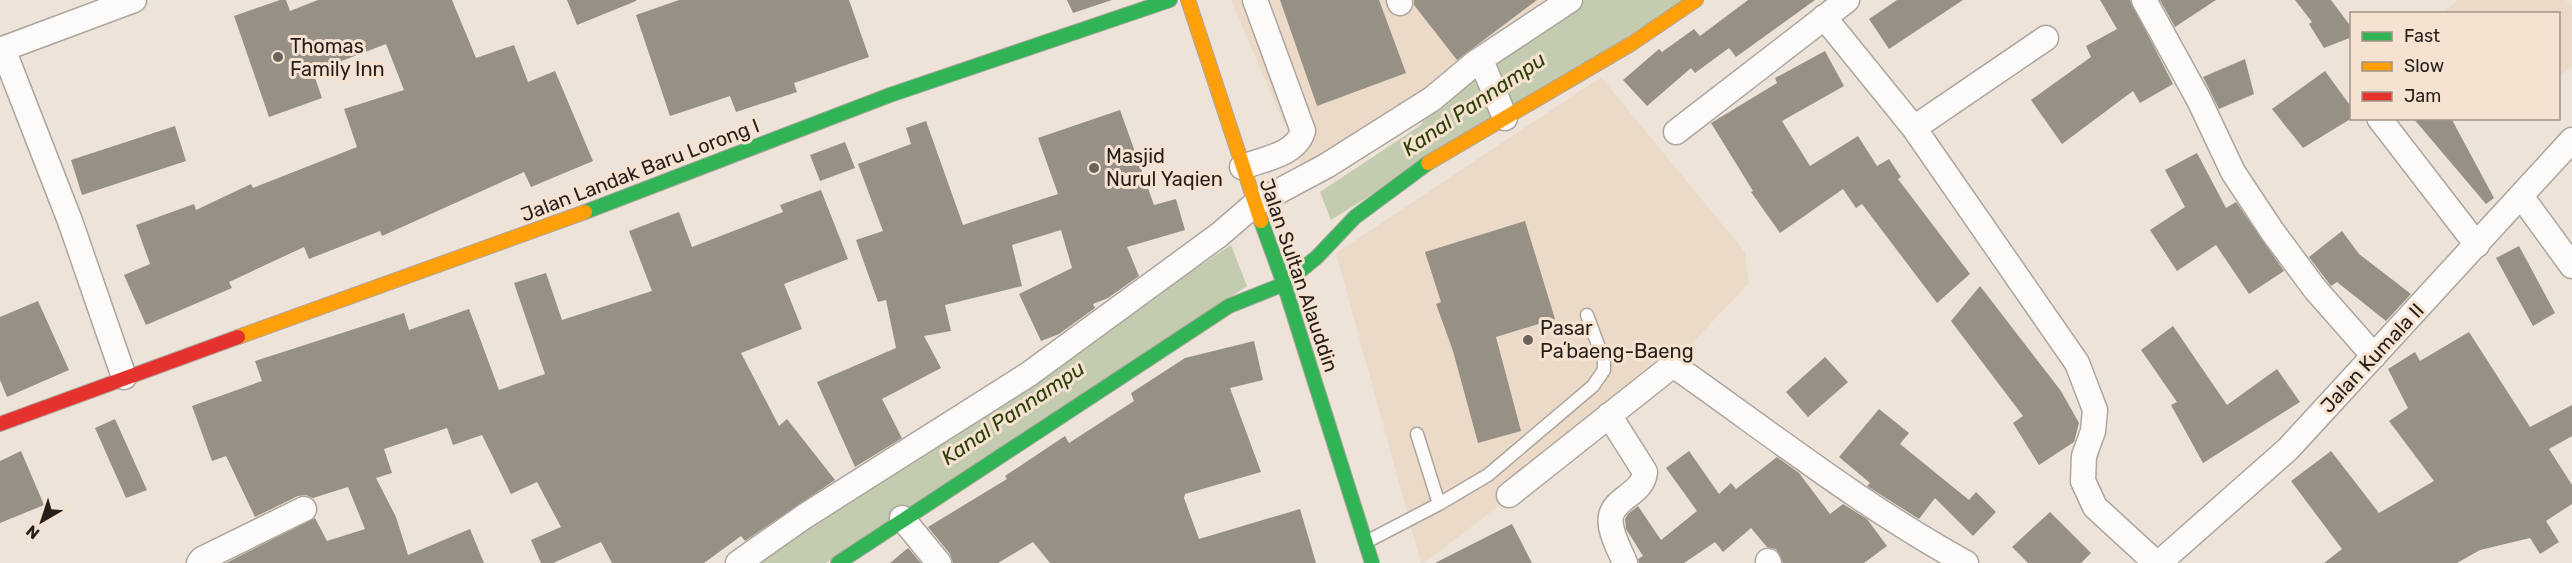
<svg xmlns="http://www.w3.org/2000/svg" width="2572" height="563" font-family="Rubik,sans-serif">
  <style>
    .built { fill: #ecdac9 }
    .water { fill: #c4ccb0 }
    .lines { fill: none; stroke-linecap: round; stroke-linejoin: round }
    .river { stroke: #c4ccb0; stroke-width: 50 }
    .building { fill: #969085 }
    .lane-casing { stroke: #ada59e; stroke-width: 15 }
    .street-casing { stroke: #ada59e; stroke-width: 27 }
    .fast-casing { stroke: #ada59e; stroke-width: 16 }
    .slow-casing { stroke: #ada59e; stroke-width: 16 }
    .jam-casing { stroke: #ada59e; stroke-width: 16 }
    .lane { stroke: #fcfbf9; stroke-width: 12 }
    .street { stroke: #fcfbf9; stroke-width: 24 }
    .fast { stroke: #30b455; stroke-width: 14 }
    .slow { stroke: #ff9f0a; stroke-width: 14 }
    .jam { stroke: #e5322d; stroke-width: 14 }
    .poi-dot { fill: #6c645c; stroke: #f5e2d1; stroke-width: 2 }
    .labels { text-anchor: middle; stroke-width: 6; stroke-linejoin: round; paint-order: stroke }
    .poi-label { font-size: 20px; fill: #261f19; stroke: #f5e2d1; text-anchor: start }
    .street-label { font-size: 20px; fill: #261f19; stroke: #f5e2d1 }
    .water-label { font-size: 21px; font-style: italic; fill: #2e3f08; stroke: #f5e2d1 }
  </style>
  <rect width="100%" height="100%" fill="#ede3d9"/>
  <!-- built -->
  <path class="built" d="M1231 0H1545L1417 116 1306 175Z
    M2458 0H2566L2572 7V66L2559 77 2558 14 2442 13Z
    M1601 77 1745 252 1749 283 1641 397 1424 563H1421L1336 253Z"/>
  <!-- water -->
  <path class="water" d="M1590 0H1685L1519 105 1505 63 1533 39Z
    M1481 79 1497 116 1331 220 1320 192 1418 127Z
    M1231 245 1247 286 826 563H758Z"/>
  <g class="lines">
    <!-- river -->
    <path class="river" d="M1447 121 1626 0"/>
  </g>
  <!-- building -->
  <path class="building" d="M280 0H286L290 11 318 0H452L476 58 514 45 528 82 555 71 593 161 531 187 524 172 382 236 380 231 309 259 304 247 229 282 232 288 146 325 124 275 150 264 136 225 194 204 196 210 251 184 253 188 357 147 344 109 404 90 386 44 313 72 322 98 269 117 234 16Z
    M567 0H636V1L577 25Z
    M679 0H849L869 57 794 83 797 92 736 112 730 96 670 116 636 15Z
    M1067 0H1112L1073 13Z
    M1280 0H1379L1406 73 1317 106Z
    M1414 0H1537L1457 60 1414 5Z
    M1748 0H1815L1736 57 1729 48 1695 73 1691 68 1647 106 1623 80 1659 49 1662 52 1694 29 1700 36Z
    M1897 0H1963L1889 49 1869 19Z
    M2100 0H2130L2173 84 2140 103 2133 91 2062 144 2031 100 2091 57 2086 46 2117 29Z
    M2160 0H2216L2175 27Z
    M2295 0H2331L2352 28V37L2324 48 2309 24 2312 22Z
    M1825 51 1844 86 1782 121 1810 166 1858 136 1877 166 1889 159 1901 177 1898 179 1970 274 1937 303 1862 204 1856 208 1843 189 1780 233 1751 192 1753 191 1711 123 1777 83 1775 78Z
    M2245 59 2254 94 2219 109 2203 77Z
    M2325 71 2352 108V118L2303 148 2272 109Z
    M1120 110 1154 205 1176 199 1185 230 1127 247 1139 276 1108 298 1093 304 1095 308 1059 334 1041 341 1019 294 1072 268 1061 230 1012 245 1022 286 945 305 951 331 924 336 941 368 882 399 902 438 855 467 817 382 896 348 886 300 878 302 856 240 883 231 858 164 911 144 906 128 926 121 963 225 1058 194 1038 138Z
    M2413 118H2451L2494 198 2486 204Z
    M175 126 186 161 82 195 71 160Z
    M845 142 855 168 820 181 810 155Z
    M2197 153 2226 208 2236 202 2284 271 2249 294 2216 245 2177 271 2150 230 2185 207 2165 170Z
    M821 190 848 259 784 284 802 329 741 353 779 426 787 419 835 480 745 541 741 536 704 563H612L601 542 553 563H541L531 540 561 527 537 482 511 494 482 435 453 445 447 428 384 449 392 473 376 478 396 517 408 555 470 529 484 563H226L315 518 327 541 365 529 348 487 313 498 306 495 298 496 255 517 226 456 212 461 192 406 262 381 255 361 404 313 409 330 469 309 499 390 545 374 514 283 546 273 562 320 652 291 629 231 679 212 692 247 783 212 780 205Z
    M1525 221 1555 319 1496 337 1521 431 1478 443 1453 351 1436 304 1441 302 1425 252Z
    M2342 231 2359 254 2411 294 2386 321 2337 282 2331 286 2309 257Z
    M2519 246 2555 313 2533 326 2496 258Z
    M1980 286 2061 391 2079 423 2074 442 2039 465 2013 423 2023 416 1951 321Z
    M38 301 69 370 7 397 0 380V317Z
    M2173 326 2227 405 2277 369 2300 402 2203 463 2171 405 2177 402 2141 350Z
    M2469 332 2530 427 2572 405V436L2549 449 2572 485V504L2546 521 2559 542 2540 554 2530 538 2480 550 2457 563H2324L2342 549 2291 481 2331 451 2379 513 2434 481 2389 421 2408 408 2388 369 2415 352 2420 361Z
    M1254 341 1263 380 1230 388 1261 472 1185 494 1184 498 1199 539 1300 509 1316 563H1050L1033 542 998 563H953L950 554 928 527 1007 479 1005 476 1065 436 1069 443 1134 401 1131 393 1185 358Z
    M1825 357 1848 382 1808 417 1786 392Z
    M1879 409 1909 433 1900 444 1969 500 1976 492 1996 512 1973 536 1935 498 1919 519 1867 486 1870 483 1839 457Z
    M115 419 147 490 126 498 95 428Z
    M21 451 44 505 0 523V461Z
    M1689 451 1719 494 1731 483 1736 489 1777 457 1799 473 1830 514 1843 504 1867 519 1887 546 1864 563H1783L1776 549 1767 547 1751 528 1723 552 1715 542 1684 563H1639L1638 559 1643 556 1626 529 1625 519 1628 514 1638 506 1661 540 1697 511 1666 468Z
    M2050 512 2091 553 2081 563H2028L2012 547Z
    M1512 524 1532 563H1435Z
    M908 548 921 563H890Z"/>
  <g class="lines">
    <!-- lane casing -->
    <g class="lane-casing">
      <path id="lane" d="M1417 434 1439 504
        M1366 542 1439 504 1488 475 1593 386 1604 370V361L1587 315"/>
    </g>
    <!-- street casing -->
    <g class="street-casing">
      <path id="street" d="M1399 0 1400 3
        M2144 0 2199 100 2233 172 2272 231 2315 289 2374 356
        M1824 17 1914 128 2077 363 2095 410 2093 431 2084 456 2083 481 2095 507 2156 563
        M3 49 70 221 124 377
        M0 50 134 0
        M1481 60 1505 118
        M2379 118 2477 245
        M1914 128 2046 38
        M1676 132 1847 0
        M1242 167C1263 159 1296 155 1303 131L1255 0
        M2521 196 2572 266
        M1609 415 1645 472C1643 494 1615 497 1611 516 1608 530 1620 550 1625 563
        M1509 495 1673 365C1770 433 1862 506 1966 563
        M902 518 939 563
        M1768 561 1769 563
        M199 563 202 559 304 509
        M738 563 805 516 1029 374 1219 235 1255 204 1326 166 1432 99 1475 63 1570 0
        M2159 563 2288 449 2572 140"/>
    </g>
    <!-- fast casing -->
    <g class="fast-casing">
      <path id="fast" d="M585 212 890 95 1170 0
        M1261 221 1284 284 1372 563
        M838 563 1229 306 1284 284 1317 257 1355 217 1428 163"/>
    </g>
    <!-- slow casing -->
    <g class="slow-casing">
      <path id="slow" d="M1188 0 1261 221
        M1428 163 1631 44 1696 0
        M238 337 585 212"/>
    </g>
    <!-- jam casing -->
    <g class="jam-casing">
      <path id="jam" d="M0 424 238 337"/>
    </g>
    <!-- lane -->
    <use href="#lane" class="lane"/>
    <!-- street -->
    <use href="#street" class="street"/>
    <!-- fast -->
    <use href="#fast" class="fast"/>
    <!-- slow -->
    <use href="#slow" class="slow"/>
    <!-- jam -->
    <use href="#jam" class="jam"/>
  </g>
  <!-- markers -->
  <g class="poi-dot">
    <circle cx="278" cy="57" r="6"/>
    <circle cx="1094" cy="168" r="6"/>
    <circle cx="1528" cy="340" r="6"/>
  </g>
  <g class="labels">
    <!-- poi labels -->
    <g class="poi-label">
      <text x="290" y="53">Thomas<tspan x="290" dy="23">Family Inn</tspan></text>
      <text x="1106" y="163">Masjid<tspan x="1106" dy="23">Nurul Yaqien</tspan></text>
      <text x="1540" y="335">Pasar<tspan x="1540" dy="23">Paʼbaeng-Baeng</tspan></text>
    </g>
    <!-- street labels -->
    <g class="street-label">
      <text transform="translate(640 170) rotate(-21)" y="7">Jalan Landak Baru Lorong I</text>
      <text transform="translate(1299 275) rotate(71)" y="7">Jalan Sultan Alauddin</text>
      <text transform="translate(2372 358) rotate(-47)" y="7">Jalan Kumala II</text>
    </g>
    <!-- water labels -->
    <g class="water-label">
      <text transform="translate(1474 104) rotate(-34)" y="7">Kanal Pannampu</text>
      <text transform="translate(1013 413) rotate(-34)" y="7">Kanal Pannampu</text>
    </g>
  </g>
  <!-- legend -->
  <rect x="2350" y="12" width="210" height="108" fill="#f5e2d1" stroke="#a29487" stroke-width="1.5"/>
  <rect x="2362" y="32" width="30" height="9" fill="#30b455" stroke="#a29487" stroke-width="1.5"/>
  <text x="2404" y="42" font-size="18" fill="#261f19">Fast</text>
  <rect x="2362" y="62" width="30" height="9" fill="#ff9f0a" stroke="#a29487" stroke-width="1.5"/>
  <text x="2404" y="72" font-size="18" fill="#261f19">Slow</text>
  <rect x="2362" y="92" width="30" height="9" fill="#e5322d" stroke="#a29487" stroke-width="1.5"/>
  <text x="2404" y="102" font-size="18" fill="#261f19">Jam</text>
  <!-- north arrow -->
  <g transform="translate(42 521) rotate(219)" stroke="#f5e2d1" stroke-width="4.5" paint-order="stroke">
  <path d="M0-4.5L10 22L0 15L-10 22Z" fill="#261f19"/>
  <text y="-9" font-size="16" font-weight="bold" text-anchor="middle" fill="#261f19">N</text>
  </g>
</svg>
